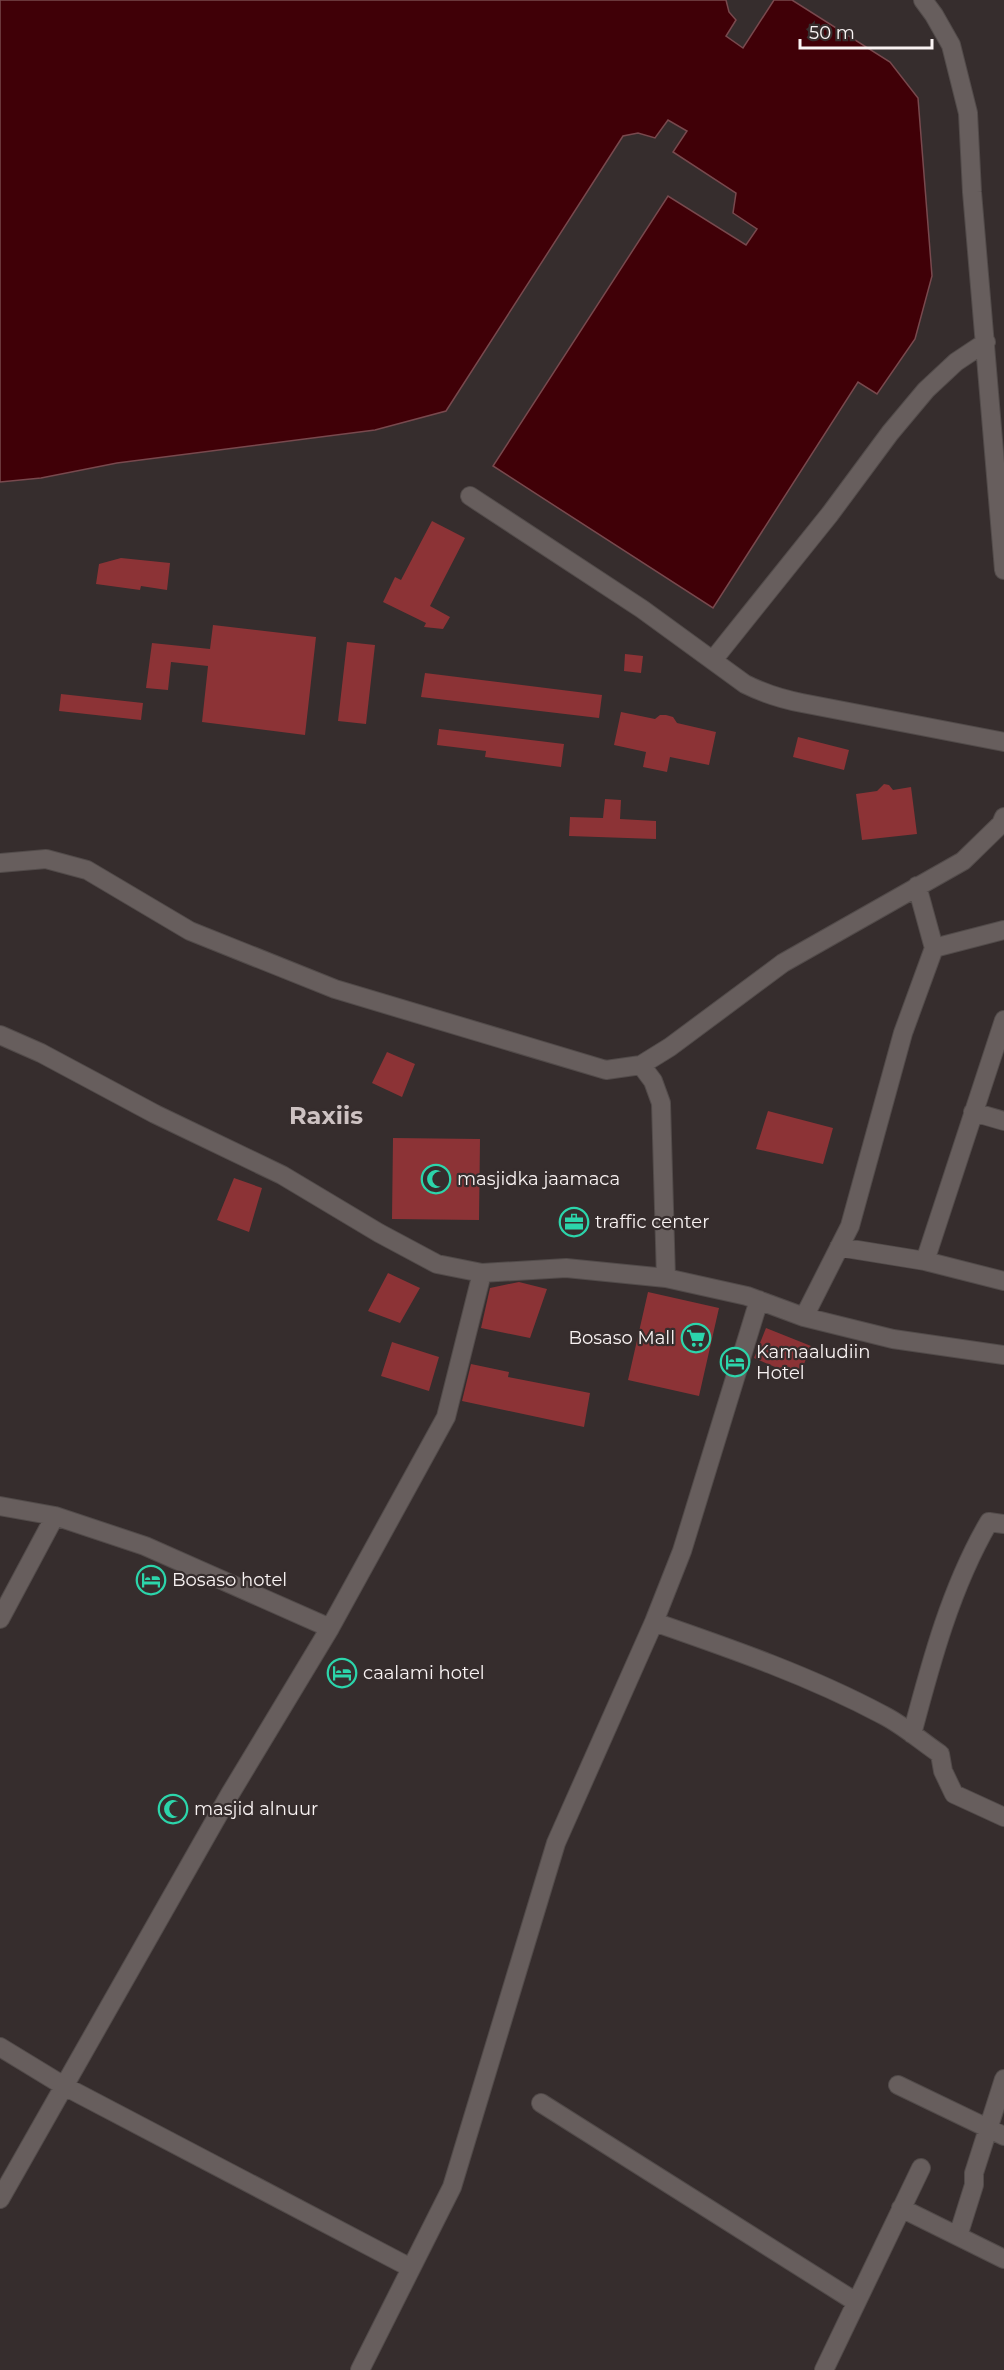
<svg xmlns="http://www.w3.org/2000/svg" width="1004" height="2370" font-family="Montserrat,sans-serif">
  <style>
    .water { fill: #400007; stroke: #78494e; stroke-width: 1.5 }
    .building { fill: #8c3336 }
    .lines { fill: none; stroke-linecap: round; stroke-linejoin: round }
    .minor-casing { stroke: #524b4a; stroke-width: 20 }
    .minor { stroke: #675e5d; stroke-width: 18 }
    .labels { text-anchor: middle; stroke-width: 4.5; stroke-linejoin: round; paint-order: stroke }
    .poi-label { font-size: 18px; fill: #f9f3f3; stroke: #362d2d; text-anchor: start }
    .district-label { font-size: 24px; font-weight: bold; fill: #cdc2c2; stroke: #362d2d }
  </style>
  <rect width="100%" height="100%" fill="#362d2d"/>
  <!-- water -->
  <path class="water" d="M0 0H726L729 12 736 20 726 36 743 48 774 0H792L890 62 918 98 932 276 915 339 877 394 858 382 713 608 493 466 668 196 746 245 757 229 733 213 736 193 673 152 687 131 668 120 655 138 638 133 623 136 446 411 375 430 117 463 41 478 0 482Z"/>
  <!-- building -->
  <path class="building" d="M432 521 465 538 430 606 450 617 443 629 424 627 426 623 383 602 395 577 401 580Z
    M121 558 170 563 167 590 141 586 140 590 96 584 99 564Z
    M213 625 316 637 305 735 202 722 208 666 171 662 168 690 146 688 152 643 210 649Z
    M347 642 375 645 366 724 338 721Z
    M625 654 643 656 641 673 624 671Z
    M425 673 602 695 599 718 421 697Z
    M61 694 143 703 141 720 59 711Z
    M621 712 655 719 660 715H666L673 717 677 723 716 732 709 765 670 757 667 772 643 767 646 752 614 745Z
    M439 729 564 744 561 767 485 757 486 751 437 745Z
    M798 737 849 750 844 770 793 757Z
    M884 784 889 785 893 790 911 787 917 834 862 840 856 794 877 791Z
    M605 799 621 800 620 819 656 821V839L569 836 570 817 603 818Z
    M387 1052 415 1064 402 1097 372 1083Z
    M768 1111 833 1128 823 1164 756 1149Z
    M393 1138 480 1139 479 1220 392 1219Z
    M234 1178 262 1188 249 1232 217 1220Z
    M388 1273 420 1288 400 1323 368 1311Z
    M519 1282 547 1289 530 1338 481 1328 490 1288Z
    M648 1292 719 1308 699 1396 628 1380Z
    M766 1328 811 1346 799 1377 754 1358Z
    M392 1342 439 1357 429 1391 381 1376Z
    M471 1364 509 1372 508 1377 590 1393 584 1427 462 1401Z"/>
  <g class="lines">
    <!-- minor casing -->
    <g class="minor-casing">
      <path id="minor" d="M923 0 934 15 951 45 968 113 972 192 1004 570
        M470 496 642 609 745 684C763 693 781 699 802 703L1004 742
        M713 660 830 514 890 433 926 390 956 362 986 342
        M0 863 46 859 87 870 190 931 335 989 606 1070 641 1065 670 1047 783 963 963 861 1001 824 1004 817
        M934 948 1004 930
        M0 1035 41 1053 155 1114 282 1175 379 1233 437 1264 482 1273 566 1268 666 1278 747 1296 804 1317 893 1339 1004 1355
        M641 1065 653 1081 661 1103 666 1278
        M973 1112 1004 1121
        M839 1247 925 1261 1004 1281
        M925 1261 1004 1020
        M804 1317 850 1226 903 1033 934 948 917 886
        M0 1506 55 1516 145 1546 330 1628
        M0 1619 55 1516
        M654 1622C732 1649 810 1676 883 1715 903 1725 921 1741 940 1754L943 1771 954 1794 1004 1817
        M912 1734C931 1662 951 1587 989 1522L1004 1524
        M0 2047 64 2086 411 2268
        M898 2085 1004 2136
        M541 2103 856 2302
        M0 2199 230 1794 330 1628 446 1417 482 1273
        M901 2208 1004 2259
        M958 2236 974 2185V2173L1004 2079
        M360 2370 452 2187 556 1843 654 1622 682 1551 759 1300
        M824 2370 921 2168"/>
    </g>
    <!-- minor -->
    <use href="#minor" class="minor"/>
  </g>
  <!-- icons -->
  <defs>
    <g id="mosque-ring" transform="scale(1.5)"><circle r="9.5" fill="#362d2d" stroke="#2cd5ab" stroke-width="1.5"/><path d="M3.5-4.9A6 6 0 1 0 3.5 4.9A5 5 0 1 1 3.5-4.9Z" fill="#2cd5ab"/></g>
    <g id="office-ring" transform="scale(1.5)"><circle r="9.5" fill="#362d2d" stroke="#2cd5ab" stroke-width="1.5"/><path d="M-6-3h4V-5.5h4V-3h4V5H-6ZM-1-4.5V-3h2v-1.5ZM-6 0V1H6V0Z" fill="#2cd5ab"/></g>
    <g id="supermarket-ring" transform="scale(1.5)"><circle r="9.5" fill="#362d2d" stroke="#2cd5ab" stroke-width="1.5"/><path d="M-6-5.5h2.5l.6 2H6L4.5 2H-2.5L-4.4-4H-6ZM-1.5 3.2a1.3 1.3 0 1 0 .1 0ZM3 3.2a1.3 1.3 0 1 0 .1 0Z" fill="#2cd5ab"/></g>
    <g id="hotel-ring" transform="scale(1.5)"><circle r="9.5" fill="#362d2d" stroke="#2cd5ab" stroke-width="1.5"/><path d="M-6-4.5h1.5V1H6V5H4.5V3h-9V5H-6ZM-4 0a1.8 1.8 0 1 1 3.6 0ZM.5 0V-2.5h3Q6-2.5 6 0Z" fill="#2cd5ab"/></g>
  </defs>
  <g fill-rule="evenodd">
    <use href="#mosque-ring" x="436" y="1179"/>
    <use href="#office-ring" x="574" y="1222"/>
    <use href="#supermarket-ring" x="696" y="1338"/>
    <use href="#hotel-ring" x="735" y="1362"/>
    <use href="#hotel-ring" x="151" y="1580"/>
    <use href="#hotel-ring" x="342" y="1673"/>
    <use href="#mosque-ring" x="173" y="1809"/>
  </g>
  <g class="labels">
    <!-- poi labels -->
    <g class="poi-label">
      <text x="457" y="1185">masjidka jaamaca</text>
      <text x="595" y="1228">traffic center</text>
      <text x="675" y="1344" text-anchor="end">Bosaso Mall</text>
      <text x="756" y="1358">Kamaaludiin<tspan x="756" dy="21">Hotel</tspan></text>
      <text x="172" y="1586">Bosaso hotel</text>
      <text x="363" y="1679">caalami hotel</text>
      <text x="194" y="1815">masjid alnuur</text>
    </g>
    <!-- district labels -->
    <g class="district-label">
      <text x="326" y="1124">Raxiis</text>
    </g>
  </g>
  <!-- scale -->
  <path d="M800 39v9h132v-9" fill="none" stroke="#f9f3f3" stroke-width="3"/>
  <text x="809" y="39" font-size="18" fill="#f9f3f3" stroke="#362d2d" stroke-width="4.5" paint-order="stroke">50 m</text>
</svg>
